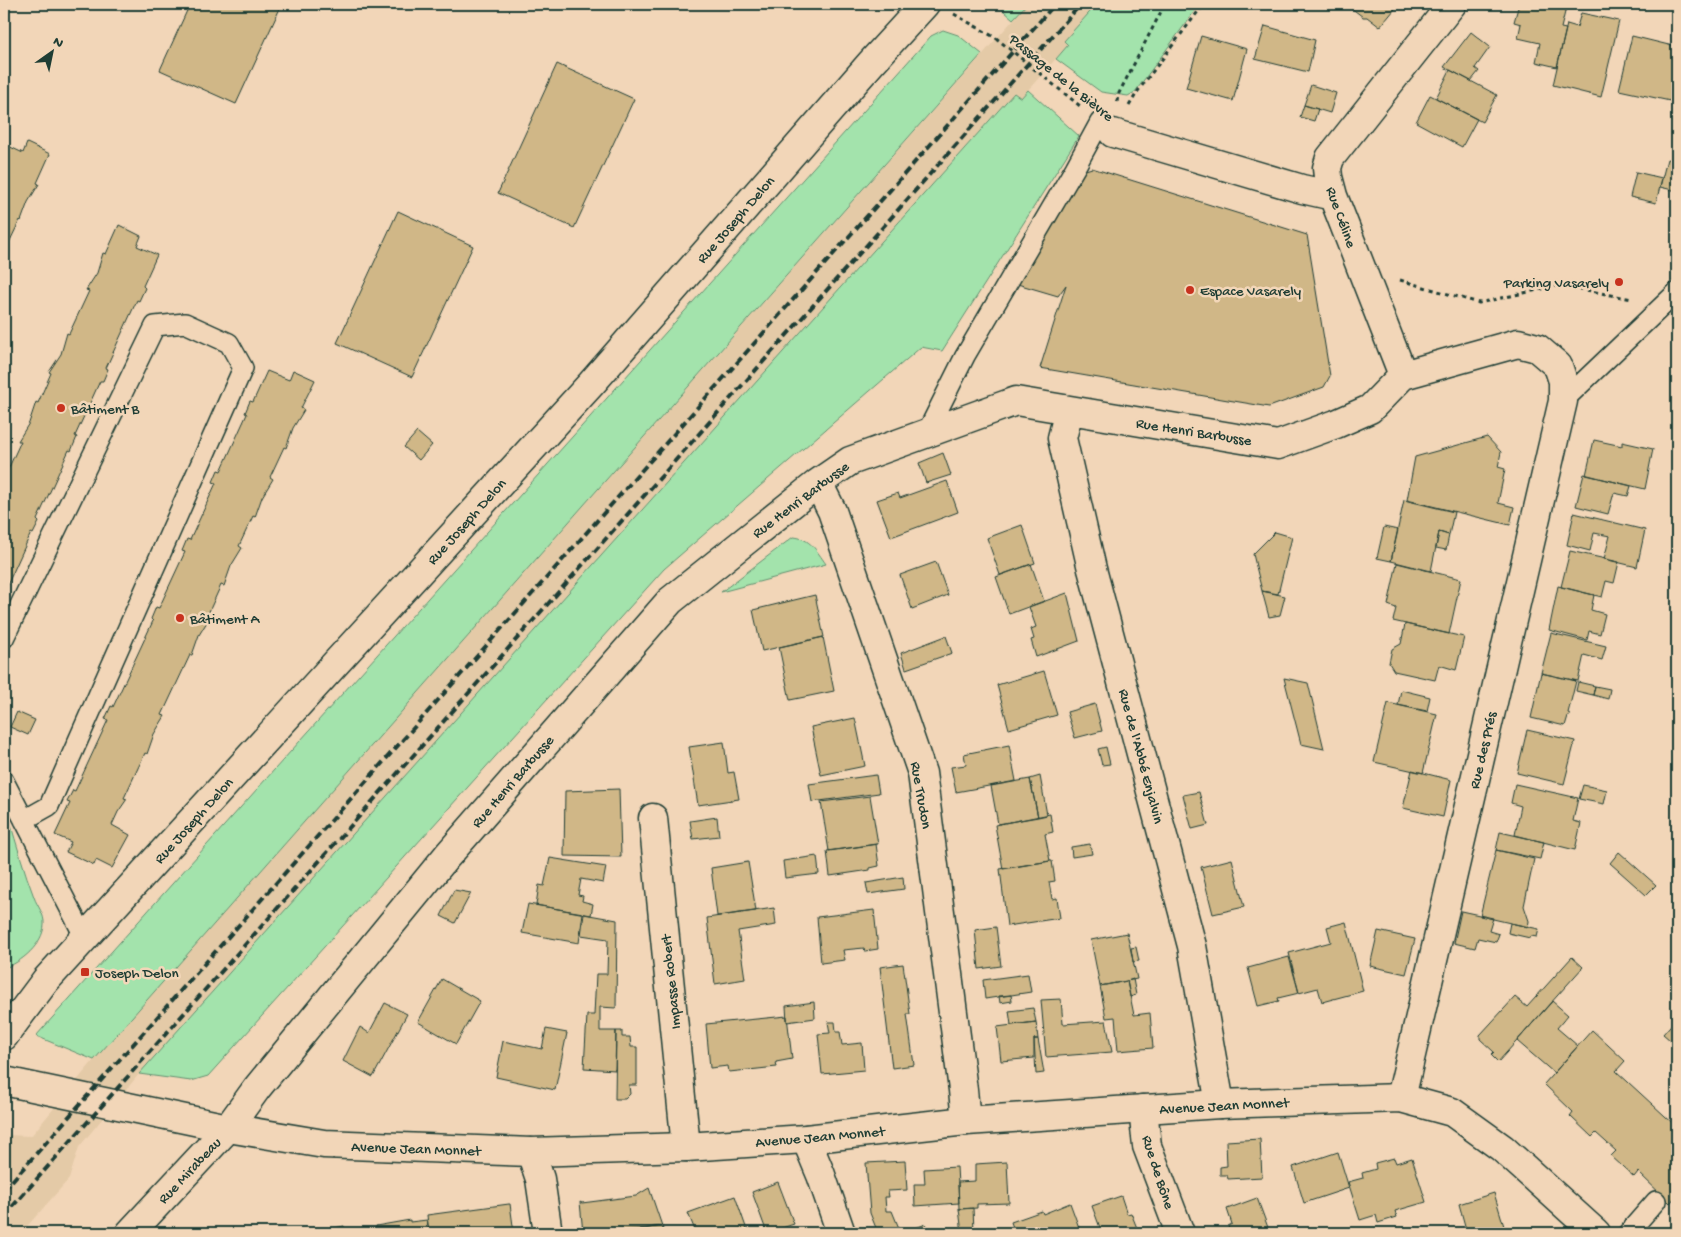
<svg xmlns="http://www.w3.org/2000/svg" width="1681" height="1237" font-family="'Gochi Hand',sans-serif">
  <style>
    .built { fill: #e4caa7 }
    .green { fill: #a3e3ac; stroke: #619070 }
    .building { fill: #d0b787; stroke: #1f3d34 }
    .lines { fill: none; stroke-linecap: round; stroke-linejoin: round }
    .service-casing { stroke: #1f3d34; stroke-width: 22 }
    .minor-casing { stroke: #1f3d34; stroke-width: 31 }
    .secondary-casing { stroke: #1f3d34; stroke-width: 31 }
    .path { stroke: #1f3d34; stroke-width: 3; stroke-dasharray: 4 4; stroke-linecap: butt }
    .service { stroke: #f2d6b8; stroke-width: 19 }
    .minor { stroke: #f2d6b8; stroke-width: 28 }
    .secondary { stroke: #f2d6b8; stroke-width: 28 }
    .rail { stroke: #1f3d34; stroke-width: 4; stroke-dasharray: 8 4; stroke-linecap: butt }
    .poi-dot { fill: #c8321e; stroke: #f2d6b8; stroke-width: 2 }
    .labels { text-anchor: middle; stroke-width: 5; stroke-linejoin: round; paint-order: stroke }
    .street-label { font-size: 15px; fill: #1f3d34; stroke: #f2d6b8 }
    .poi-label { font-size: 15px; fill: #1f3d34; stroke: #f2d6b8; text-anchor: start }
  </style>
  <rect width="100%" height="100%" fill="#f2d6b8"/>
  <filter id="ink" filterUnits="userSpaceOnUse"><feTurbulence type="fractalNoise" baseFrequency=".02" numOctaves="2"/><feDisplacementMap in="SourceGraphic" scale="10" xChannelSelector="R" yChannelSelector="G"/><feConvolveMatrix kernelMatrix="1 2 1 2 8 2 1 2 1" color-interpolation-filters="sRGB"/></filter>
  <g filter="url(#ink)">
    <!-- built -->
    <path class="built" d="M1027 4H1097L1064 41 1069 44 1028 90 1021 98 1014 93 139 1074 79 1147 69 1179 21 1233H4V1135L31 1136 94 1060Z"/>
    <!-- green -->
    <path class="green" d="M996 4H1027L1013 19Z
      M1097 4H1200L1135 92 1128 96 1101 92 1056 59 1068 45 1064 41Z
      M943 30 958 35 982 54 94 1060 36 1036 931 36Z
      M1028 90 1079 136 942 351 921 347 664 569 208 1076 191 1081 139 1074 1014 93 1021 98Z
      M793 537C810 538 816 550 826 564L721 592Z
      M4 812 9 819C17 845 24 871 34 897 37 906 45 914 44 925 43 944 21 963 4 968V870L11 865 4 855Z"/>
    <!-- building -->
    <path class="building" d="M190 4H282L236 104 160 70Z
      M1346 4H1399L1380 27 1367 17H1363Z
      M1519 4H1567L1561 28 1566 29 1557 67 1536 62 1540 43 1518 38 1521 24 1514 22Z
      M1581 13 1619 21 1601 97 1553 85 1567 24 1577 27Z
      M1265 26 1315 40 1308 72 1255 59Z
      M1471 32 1490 47 1475 68 1479 71 1471 81 1444 67Z
      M1201 36 1247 49 1233 101 1186 88Z
      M1632 36 1677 47V70L1670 101 1619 90Z
      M557 64 634 99 574 228 498 193Z
      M1450 70 1497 95 1482 122 1436 98Z
      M1311 85 1336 93 1330 113 1304 105Z
      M1430 95 1477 119 1462 147 1416 122Z
      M1304 105 1318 109 1314 121 1300 117Z
      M27 143 50 154 37 183 39 184 28 202 21 221 20 220 5 251 8 252 4 257V144L23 153Z
      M1667 159 1677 161V191L1660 187Z
      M1092 168 1307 235 1330 376 1324 387 1269 407 1040 368 1066 285 1058 296 1014 283 1082 171Z
      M1636 172 1662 178 1656 203 1630 197Z
      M398 211 473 246 412 377 337 343Z
      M119 225 141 236 137 246 157 255 143 286 145 288 139 301 137 300 106 368 108 369 103 381H100L75 436 77 437 71 451 69 450 37 520 39 522 33 534 31 533 5 590 8 591 4 599V478L21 441H18L29 423 36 402 38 403 51 373 49 372 61 354 67 333 69 334 89 291 86 290 97 273 103 253 106 254Z
      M293 370 315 380 301 408 304 410 293 428 286 448 284 447 270 477 273 479 262 497 255 517 253 516 239 546 242 548 231 566 224 586 221 585 207 616 210 617 199 635 192 655H190L162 715 165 716 154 734 147 754 145 753 124 798 127 799 118 812 112 825 130 835 112 868 96 860 94 865 66 852 71 842 55 835 70 803 67 802 73 790 75 791 108 720 105 719 111 706 113 707 153 621 151 619 156 607 159 608 185 552 182 551 187 539 190 540 216 483 213 482 218 470 221 471 247 414 245 413 250 401 253 402 267 371 289 380Z
      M417 432 432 445 419 460 404 447Z
      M1487 437 1501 452 1498 467 1505 469 1498 503 1514 507 1510 525 1407 500 1415 457Z
      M1594 440 1622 446V442L1653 449 1645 489 1586 475Z
      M943 453 951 475 926 483 919 463Z
      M1584 474 1631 486 1628 496 1614 493 1608 514 1576 506Z
      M947 481 958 512 891 537 877 500 898 493 900 498Z
      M1404 500 1454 512 1449 535 1439 532 1431 571 1391 561Z
      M1574 513 1645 530 1637 567 1604 559 1610 536 1594 533 1590 551 1567 545Z
      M1022 525 1035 563 1000 575 987 538Z
      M1384 527 1398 530 1391 561 1377 558Z
      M1275 532 1292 537 1278 594 1262 591 1253 554Z
      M1439 532 1449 535 1446 550 1436 548Z
      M1570 551 1619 562 1614 583 1606 581 1602 597 1561 587Z
      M936 562 948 595 912 609 900 575Z
      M1397 563 1461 579 1449 634 1393 621 1396 608 1388 605Z
      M1031 564 1044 601 1009 614 996 577Z
      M1558 586 1594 595 1591 610 1605 614 1600 634 1589 631 1587 640 1549 630Z
      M1262 591 1285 596 1280 615 1269 617Z
      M1067 593 1079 641 1036 657 1031 640 1034 639 1031 629 1036 627 1029 607Z
      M815 595 824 637 762 651 753 610Z
      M1405 624 1464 637 1456 670 1439 665 1435 680 1394 671 1389 663 1392 649 1401 644Z
      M1551 633 1606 646 1602 660 1584 655 1578 681 1541 673Z
      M946 636 952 653 906 669 901 653Z
      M823 637 834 691 790 700 779 647Z
      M1044 671 1057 715 1009 729 997 685Z
      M1541 673 1576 681 1568 713 1570 714V716H1568L1565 726 1531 718Z
      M1284 678 1308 683 1324 749 1301 744Z
      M1578 682 1595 686 1593 695 1576 691Z
      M1595 686 1610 689 1608 699 1593 695Z
      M1401 690 1430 697 1427 711 1398 705Z
      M1388 703 1437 714 1423 773 1374 762Z
      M1095 704 1102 731 1075 738 1067 712Z
      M17 712 35 720 28 735 10 727Z
      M855 718 865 766 821 775 811 727Z
      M1527 730 1575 741 1564 784 1517 773Z
      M724 742 728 773 734 772 739 799 698 805 689 747Z
      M1009 745 1016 781 956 792 951 767 966 765 964 754Z
      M1106 747 1110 764 1102 765 1098 749Z
      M1412 770 1451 780 1443 817 1403 808Z
      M876 775 879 793 812 802 809 784Z
      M1040 776 1047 815 1038 817 1030 779Z
      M1030 779 1038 817 998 824 991 786Z
      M1515 784 1578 798 1573 821 1581 823 1575 850 1515 835 1521 806 1511 803Z
      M1583 785 1607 790 1604 804 1579 799Z
      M619 789 621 857 564 856 565 791Z
      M1199 792 1208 825 1192 829 1183 795Z
      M870 796 878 844 829 851 821 802Z
      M1050 814 1053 832 1045 834 1050 861 1003 869 995 825Z
      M717 817 719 836 693 839 690 821Z
      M1500 832 1544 842 1540 859 1496 850Z
      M876 844 879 866 870 868V870L830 876 827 851Z
      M1090 844 1092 854 1072 857 1071 847Z
      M1496 850 1534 859 1524 906 1529 921 1528 927 1480 916Z
      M1619 852 1656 885 1646 895 1610 863Z
      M817 856 819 874 785 878 783 861Z
      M550 858 606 867 603 883 581 879 578 895 583 896 582 901 593 904 591 915 536 905 539 885 544 886Z
      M1232 859 1244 907 1213 914 1201 867Z
      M1050 861H1052L1055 881 1049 882 1052 899 1057 898 1060 918 1007 926 1000 869Z
      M748 862 756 911 717 916 711 868Z
      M903 877 904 889 868 894 866 883Z
      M454 890 471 893 455 923 441 916Z
      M528 904 583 913 579 943 522 933Z
      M774 908 776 925 738 931 745 979 715 984 707 918Z
      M874 910 878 949 865 951 864 948 843 950 845 960 821 963 817 917Z
      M1461 911 1493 918 1489 931 1499 934 1496 942 1478 938 1475 948 1454 943Z
      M584 914 617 920 616 1008 600 1007V1031H616L615 1070 584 1068 587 1015H594L596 974H607L608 939 581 935Z
      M1346 922 1363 991 1322 1002 1318 988 1299 993 1289 953 1331 942 1327 927Z
      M1510 923 1539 929 1537 937 1531 936 1530 938 1508 933Z
      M996 927 1001 966 979 969 975 930Z
      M1378 931 1415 939 1406 974 1370 966Z
      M1127 933 1137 979 1100 986 1091 940Z
      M1136 947 1139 961 1133 962 1131 948Z
      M1289 957 1299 993 1278 998 1279 1001 1258 1006 1248 968Z
      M1572 957 1583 967 1498 1062 1491 1055 1494 1052 1480 1039V1035L1515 997 1527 1007Z
      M903 964 910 1014H907L914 1065 892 1068 880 967Z
      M1028 974 1031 992 985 999 983 980Z
      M442 979 480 1001 456 1044 418 1022Z
      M1133 979 1136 995 1130 997 1127 981Z
      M1127 981 1134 1015 1150 1013 1153 1048 1118 1051 1115 1017 1106 1018 1100 986Z
      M1011 995 1012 1001 1000 1003 999 996Z
      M1061 999 1063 1024 1106 1021 1112 1052 1046 1057 1041 1000Z
      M1552 1001 1568 1015 1557 1028 1578 1046 1554 1073 1517 1041Z
      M814 1002 815 1018 787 1022 786 1006Z
      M385 1003 407 1014 373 1077 343 1061 360 1027 369 1033Z
      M1033 1008 1036 1022 1011 1025 1009 1011Z
      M787 1016 792 1059 776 1062 777 1067 729 1072 728 1066 710 1068 706 1024Z
      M1677 1018V1046L1663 1034Z
      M828 1022H835L836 1032H840L842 1045 862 1043 864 1070 822 1074 818 1034 830 1033Z
      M1036 1022 1038 1039H1034V1058L1001 1061 997 1027Z
      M546 1029 567 1033 555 1090 496 1077 503 1041 542 1049Z
      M1592 1030 1625 1061 1616 1071 1677 1127V1195L1670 1203 1638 1172 1634 1177 1611 1156 1616 1151 1596 1133 1592 1137 1570 1116 1573 1112 1544 1084Z
      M616 1031H622V1037H630L631 1047H637V1085H629L630 1094 625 1099H615Z
      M1034 1039H1038L1044 1073 1036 1074Z
      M1260 1139 1262 1177 1228 1179 1227 1175H1220V1167L1227 1166 1226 1141Z
      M1338 1152 1349 1188 1304 1203 1293 1167Z
      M1394 1158 1396 1163 1412 1158 1426 1202 1395 1211 1397 1217 1378 1223 1376 1215 1360 1220 1348 1182 1363 1178 1362 1173 1376 1169 1375 1163Z
      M905 1161 907 1190 888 1191 889 1197H885L886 1211H892L901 1233H878L870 1213 866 1163Z
      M1007 1162 1009 1203 977 1204V1208L959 1209 958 1182 975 1181V1164Z
      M957 1167 959 1203 915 1206 914 1184H925L924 1169Z
      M778 1182 794 1224 767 1233 752 1192Z
      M649 1188 662 1226 643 1229 583 1233 580 1202 582 1203 636 1196Z
      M1494 1193 1506 1233H1467L1459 1204Z
      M735 1196 748 1233H696L688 1213Z
      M1121 1196 1127 1214 1131 1213 1139 1233H1102L1092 1206Z
      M1257 1198 1270 1233H1230L1228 1226 1232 1224 1227 1209Z
      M1070 1203 1081 1233H1015L1011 1222 1042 1211 1043 1214Z
      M509 1204H510L514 1233H429L427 1215Z
      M973 1208 974 1231 962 1233 959 1209Z
      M410 1220V1222L427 1220 429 1233H377L376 1226Z
      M926 1224 932 1233H910V1230Z
      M344 1226 345 1233H329L334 1228Z
      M662 1226 664 1233H640V1229Z"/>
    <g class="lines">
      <!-- service casing -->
      <g class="service-casing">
        <path id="service" d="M1563 401 1677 292
          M926 434 965 356 1075 168 1100 122
          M4 638 155 326 185 323 229 343 243 368 49 806 24 820
          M4 781 85 938
          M1628 1233 1656 1201"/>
      </g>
      <!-- minor casing -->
      <g class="minor-casing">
        <path id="minor" d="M1113 133 1302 189 1333 196
          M1403 375 1333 196 1328 177 1327 168 1330 158 1452 4
          M1069 410 1062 438 1092 569 1192 946 1220 1104
          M818 483 832 511 922 773 963 1090 966 1121
          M653 818 686 1147
          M4 1036 46 980 591 384 871 63 925 4
          M1143 1109 1147 1146 1180 1233
          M806 1139 821 1175 841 1233
          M531 1152 540 1179 548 1233
          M130 1233 228 1128 257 1088 447 856 670 601 818 483 850 461 1016 401 1278 445 1336 424 1370 409 1403 375 1518 343 1537 348 1558 366 1563 381V401L1401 1098"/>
      </g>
      <!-- secondary casing -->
      <g class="secondary-casing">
        <path id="secondary" d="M4 1081 228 1128 324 1144 531 1152 686 1147 806 1139 966 1121 1220 1104 1401 1098 1452 1112 1502 1148 1596 1233"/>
      </g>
      <!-- path -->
      <path class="path" d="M954 14 996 38 1080 106
        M1117 102 1118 95 1165 4
        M1129 106 1138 91 1200 9 1207 7
        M1400 280 1479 303 1560 285 1632 299"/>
      <!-- service -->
      <use href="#service" class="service"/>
      <!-- minor -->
      <use href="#minor" class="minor"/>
      <!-- secondary -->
      <use href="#secondary" class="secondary"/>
      <!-- rail -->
      <path class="rail" d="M4 1190 1055 4
        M4 1216 1081 4"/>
    </g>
  </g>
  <!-- markers -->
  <g class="poi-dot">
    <circle cx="1619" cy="282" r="5"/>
    <circle cx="1190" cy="290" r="5"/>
    <circle cx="61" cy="408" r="5"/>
    <circle cx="180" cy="618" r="5"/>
    <rect x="80" y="967" width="10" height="10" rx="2.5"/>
  </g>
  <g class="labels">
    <!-- street labels -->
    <g class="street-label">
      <text transform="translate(1062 77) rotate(39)" y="5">Passage de la Bièvre</text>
      <text transform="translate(1342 217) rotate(70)" y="5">Rue Céline</text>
      <text transform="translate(735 219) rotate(-49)" y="5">Rue Joseph Delon</text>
      <text transform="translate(1194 431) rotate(9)" y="5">Rue Henri Barbusse</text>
      <text transform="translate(800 499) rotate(-37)" y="5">Rue Henri Barbusse</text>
      <text transform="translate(466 521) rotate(-48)" y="5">Rue Joseph Delon</text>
      <text transform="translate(1482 750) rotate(-77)" y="5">Rue des Prés</text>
      <text transform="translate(1142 756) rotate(75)" y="5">Rue de l'Abbé Enjalvin</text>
      <text transform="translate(512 781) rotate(-49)" y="5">Rue Henri Barbusse</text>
      <text transform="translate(922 795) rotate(80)" y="5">Rue Trudon</text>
      <text transform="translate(193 820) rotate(-48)" y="5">Rue Joseph Delon</text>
      <text transform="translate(670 982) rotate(-96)" y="5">Impasse Robert</text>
      <text transform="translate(1224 1105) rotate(-3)" y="5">Avenue Jean Monnet</text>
      <text transform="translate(820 1136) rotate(-5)" y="5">Avenue Jean Monnet</text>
      <text transform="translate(416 1148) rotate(2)" y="5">Avenue Jean Monnet</text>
      <text transform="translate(189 1170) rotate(-47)" y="5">Rue Mirabeau</text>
      <text transform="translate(1159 1172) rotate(72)" y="5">Rue de Bône</text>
    </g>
    <!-- poi labels -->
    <g class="poi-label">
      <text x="1609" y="287" text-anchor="end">Parking Vasarely</text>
      <text x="1200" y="295">Espace Vasarely</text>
      <text x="71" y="413">Bâtiment B</text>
      <text x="190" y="623">Bâtiment A</text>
      <text x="95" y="977">Joseph Delon</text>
    </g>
  </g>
  <!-- margin -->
  <rect width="1681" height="1237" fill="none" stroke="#f2d6b8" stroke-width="20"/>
  <rect x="10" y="10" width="1661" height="1217" fill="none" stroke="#1f3d34" stroke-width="2" filter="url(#ink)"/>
  <!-- north arrow -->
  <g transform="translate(52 52) rotate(33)" stroke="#f2d6b8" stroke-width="4" paint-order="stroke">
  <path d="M0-4L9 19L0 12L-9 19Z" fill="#1f3d34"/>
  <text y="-8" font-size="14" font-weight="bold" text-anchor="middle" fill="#1f3d34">N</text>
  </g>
</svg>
